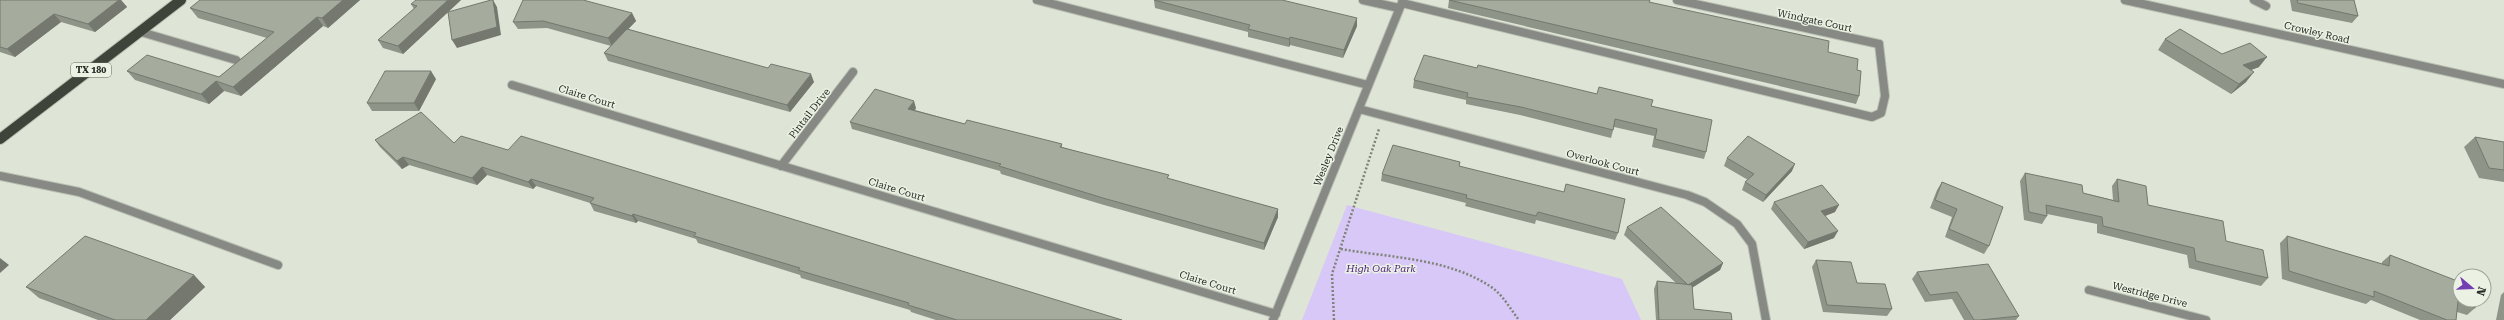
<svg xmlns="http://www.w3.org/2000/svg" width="2504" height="320" font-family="'Roboto Serif',serif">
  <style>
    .green { fill: #d8c8f7 }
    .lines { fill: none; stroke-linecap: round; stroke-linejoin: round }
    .service-casing { stroke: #bac0b3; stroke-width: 10 }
    .minor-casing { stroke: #bac0b3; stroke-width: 10 }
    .primary-casing { stroke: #bac0b3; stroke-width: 12 }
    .path { stroke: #7f847a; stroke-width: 2.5; stroke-dasharray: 2 2; stroke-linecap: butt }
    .service { stroke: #878a84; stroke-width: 8 }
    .minor { stroke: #878a84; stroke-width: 8 }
    .primary { stroke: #3f443a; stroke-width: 10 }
    .wall { fill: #8e9488 }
    .shaded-wall { fill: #74786f }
    .building { fill: #a5ac9e; stroke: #74786f }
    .labels { text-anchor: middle; stroke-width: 3; stroke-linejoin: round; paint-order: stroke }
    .shield { fill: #ebf2e4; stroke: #62675e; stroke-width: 1 }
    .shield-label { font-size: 9px; font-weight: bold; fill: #282b25 }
    .street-label { font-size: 10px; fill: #282b25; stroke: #ebf2e4 }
    .park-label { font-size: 10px; font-style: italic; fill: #491c7a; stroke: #ebf2e4 }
  </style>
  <rect width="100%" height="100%" fill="#dee5d7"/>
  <!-- green -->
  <path class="green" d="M1347 205 1622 279 1641 320H1302Z"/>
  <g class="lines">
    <!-- service casing -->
    <g class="service-casing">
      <path id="service" d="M1037 0 1368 85
        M2254 0 2266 6
        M1402 3 1872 117 1881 113 1885 96 1879 44
        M141 32 236 60
        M0 176 79 192 278 265"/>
    </g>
    <!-- minor casing -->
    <g class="minor-casing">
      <path id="minor" d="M1363 0 1399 8
        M1677 0 1879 44
        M2125 0 2504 84
        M512 85 1276 314
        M1359 109 1687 195 1705 202 1737 224 1752 244 1766 320
        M781 166 853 72
        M2089 290 2206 320
        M1273 320 1403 0"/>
    </g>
    <!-- primary casing -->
    <g class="primary-casing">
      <path id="primary" d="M0 139 181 0"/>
    </g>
    <!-- path -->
    <path class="path" d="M1341 249C1391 258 1451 258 1494 289 1504 297 1511 310 1519 320
      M1334 320 1332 274 1379 129"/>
    <!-- service -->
    <use href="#service" class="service"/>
    <!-- minor -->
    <use href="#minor" class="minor"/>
    <!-- primary -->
    <use href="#primary" class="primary"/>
  </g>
  <!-- wall -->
  <path class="wall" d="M0 0H121L127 7 95 32 61 22 15 57 0 52Z
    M360 0 328 28 323 26 241 96 224 91 209 104 135 80 127 71 219 77 267 38 198 18 190 8Z
    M461 0 403 54 383 48 378 40 414 9 411 4Z
    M1154 0 1357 18V26L1343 58 1290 45 1289 47 1248 37V32L1155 8Z
    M1449 0 1649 2 1828 52 1857 70 1859 96 1856 104 1448 8Z
    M2290 0H2354L2358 16 2352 23 2292 11Z
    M632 13 636 21 628 29 814 82 790 112 608 61 604 53 611 46 547 28 518 29 513 22Z
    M2165 39 2259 67 2251 70 2246 82 2231 94 2158 50Z
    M1477 68 1651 106 1706 152 1704 159 1652 147 1654 136 1614 127 1611 138 1520 115 1466 104V100L1413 88 1414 80Z
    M436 79 419 111H372L367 103Z
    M916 108 915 110 965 124 1062 144V147L1169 179 1278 209V217L1264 250 1104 205 1001 174 1000 171 852 129 850 122Z
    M2475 137 2504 142V182L2479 178 2464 147Z
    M375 140 454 143 508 150 1122 320H936L911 312 910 310 801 278 800 275 698 243 696 239 638 221 636 223 594 211 590 203 536 186 533 189 487 175 477 185 409 165 402 169 380 147Z
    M1727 158 1792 171 1763 202 1742 190 1745 182 1748 180 1724 166Z
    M1460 166 1618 233 1615 240 1536 220 1535 224 1465 206 1466 203 1381 181 1382 174Z
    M2025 173 2083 193 2113 200 2112 186 2117 179 2148 205 2226 241 2268 278 2261 286 2189 268 2187 255 2097 233V224L2047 214V216L2042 224 2024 220 2020 181Z
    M1942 182 1989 246 1984 254 1945 237 1952 217 1930 208 1937 190Z
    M1774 202 1835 212 1825 216 1834 238 1804 249 1771 209Z
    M1627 227 1723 263 1720 270 1692 288 1694 309 1732 320H1656L1654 289 1657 281 1676 283 1624 235Z
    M2287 236 2382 264V262L2390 255 2475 308 2467 315 2457 312 2456 320H2420L2371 300 2366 304 2282 279 2280 243Z
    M1816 260 1857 283 1892 309 1887 316 1823 312 1812 267Z
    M1917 272 2019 316 2016 320H1964L1952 299 1925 302 1912 279Z
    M194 275 205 287 170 320H98L39 298 26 287Z
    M2504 292V320H2496L2501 295Z"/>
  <!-- shaded-wall -->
  <path class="shaded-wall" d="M119 0H121L127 7 95 32 88 24Z
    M343 0H360L328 28 322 18Z
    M448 0H461L403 54 398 46Z
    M493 0 497 7 501 35 457 48 452 40Z
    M632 13 636 21 612 46 608 38Z
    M54 14 61 22 15 57 7 49Z
    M317 17 323 26 241 96 233 87Z
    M1357 18V26L1343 58 1344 50Z
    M1290 37V45L1289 47V39Z
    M2267 57 2259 67 2235 76 2243 65Z
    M431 71 436 79 419 111 414 103Z
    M2254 72 2246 82 2231 94 2239 84Z
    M811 74 814 82 790 112 787 105Z
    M216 81 224 91 209 104 201 94Z
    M914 101 916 108 911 116 908 109Z
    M403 157 409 165 402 169 397 161Z
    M1795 164 1792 171 1763 202 1766 195Z
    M482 167 487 175 477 185 472 178Z
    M531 179 536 186 533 189 528 182Z
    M1839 205 1835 212 1817 219 1821 211Z
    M1278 209V217L1264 250V243Z
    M633 214 638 221 636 223 632 216Z
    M1838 231 1834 238 1804 249 1808 242Z
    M0 258 9 265 0 273Z
    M1723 263 1720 270 1685 292 1688 285Z
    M194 275 205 287 170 320H146Z"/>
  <!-- building -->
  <path class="building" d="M0 0H119L88 24 54 14 7 49 0 47Z
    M200 0H343L322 18 317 17 233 87 216 81 201 94 127 71 147 55 219 77 274 32 190 8Z
    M416 0H448L398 46 378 40 417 6 411 4Z
    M491 0H493L497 27 452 40 448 12Z
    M523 0H583L632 13 608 38 543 21 513 22Z
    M1154 0H1282L1357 18 1344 50 1290 37 1289 39 1248 29 1250 25Z
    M1449 0H1650L1649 2 1829 41 1828 52 1858 59 1857 70 1861 71 1859 96Z
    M2297 0H2354L2358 16 2298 3Z
    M627 29 768 68 771 64 811 74 787 105 604 53Z
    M2180 29 2222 54 2250 43 2267 57 2243 65 2254 72 2239 84 2165 39Z
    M1424 55 1477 68 1478 65 1597 94 1599 87 1653 100 1651 106 1712 120 1706 152 1655 139 1657 129 1615 119 1613 130 1521 107 1467 97 1468 93 1414 80Z
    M385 71H431L414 103H367Z
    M875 89 914 101 908 109 965 124 967 120 1062 144 1060 147 1169 175 1167 178 1278 209 1264 243 1103 198 999 166 1001 164 850 122Z
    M421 112 454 143 461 136 508 150 521 136 1122 320H957L908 305 909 303 798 270 800 268 694 236 696 233 633 214 632 216 590 203 594 198 531 179 528 182 482 167 472 178 403 157 397 161 375 140Z
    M1748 136 1795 164 1766 195 1745 182 1754 174 1727 158Z
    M2475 137 2504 142V170L2489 168Z
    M1393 145 1460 162 1459 166 1564 192 1566 184 1625 199 1618 233 1538 212 1536 216 1466 198 1467 195 1382 174Z
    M2025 173 2082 185 2083 193 2119 202 2117 179 2146 186 2148 205 2223 221 2226 241 2263 250 2268 278 2196 261 2194 248 2103 226 2102 217 2046 205 2047 216 2029 212Z
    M1942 182 2003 207 1989 246 1949 229 1957 209 1935 200Z
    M1822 185 1839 205 1821 211 1838 231 1808 242 1774 202Z
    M1661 207 1723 263 1688 285 1627 227Z
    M85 236 194 275 146 320H115L26 287Z
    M2287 236 2389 266 2390 255 2460 282V300H2476L2475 308 2458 301 2456 320H2447L2374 291V297L2289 271Z
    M1816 260 1851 262 1857 283 1885 284 1892 309 1827 305Z
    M1988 264 2019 316 1980 320H1974L1957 292 1930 295 1917 272Z
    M1657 281 1692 285 1694 309 1731 313 1732 320H1659Z"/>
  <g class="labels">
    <!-- shield labels -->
    <rect class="shield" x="71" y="63" width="40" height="14" rx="3"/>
    <g class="shield-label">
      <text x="91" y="73">TX 180</text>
    </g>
    <!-- street labels -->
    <g class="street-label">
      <text transform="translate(1815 20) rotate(12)" y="4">Windgate Court</text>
      <text transform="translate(2317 32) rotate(13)" y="4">Crowley Road</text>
      <text transform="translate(587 96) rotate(17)" y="4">Claire Court</text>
      <text transform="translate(809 113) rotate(-52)" y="4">Pintail Drive</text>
      <text transform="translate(1328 156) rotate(-68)" y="4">Wesley Drive</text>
      <text transform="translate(1603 162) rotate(15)" y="4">Overlook Court</text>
      <text transform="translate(897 189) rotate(17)" y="4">Claire Court</text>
      <text transform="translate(1208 282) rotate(17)" y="4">Claire Court</text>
      <text transform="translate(2150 294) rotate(14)" y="4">Westridge Drive</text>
    </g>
    <!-- park labels -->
    <g class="park-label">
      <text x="1381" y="272">High Oak Park</text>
    </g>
  </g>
  <!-- north arrow -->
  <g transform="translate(2472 288) rotate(109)"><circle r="19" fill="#ebf2e4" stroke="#9da298"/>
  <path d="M0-3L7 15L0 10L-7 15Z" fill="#733db4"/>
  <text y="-6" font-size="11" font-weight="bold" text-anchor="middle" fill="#282b25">N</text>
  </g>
</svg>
